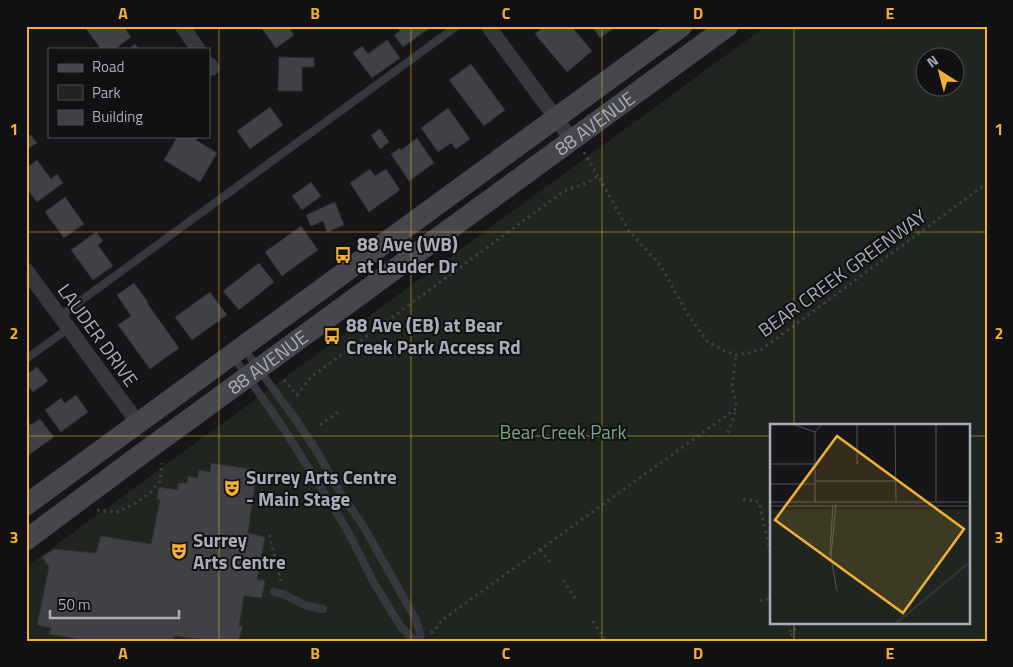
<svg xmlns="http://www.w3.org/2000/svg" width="1013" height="667" font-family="'Titillium Web',sans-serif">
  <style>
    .green { fill: #1e261f; fill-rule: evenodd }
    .building { fill: #404145; stroke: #303034 }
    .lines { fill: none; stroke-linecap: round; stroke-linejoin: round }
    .path { stroke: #3d3f44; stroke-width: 3; stroke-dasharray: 2.5 4; stroke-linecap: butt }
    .service { stroke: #37383d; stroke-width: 8 }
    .minor { stroke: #37383d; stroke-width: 15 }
    .secondary { stroke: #45474d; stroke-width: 21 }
    .grid { fill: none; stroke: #f2b134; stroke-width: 1; stroke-opacity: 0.55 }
    .labels { text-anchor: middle; stroke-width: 4; stroke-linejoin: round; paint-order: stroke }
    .street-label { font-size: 19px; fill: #a8adb8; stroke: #111113 }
    .poi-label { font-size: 19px; font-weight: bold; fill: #a8adb8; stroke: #111113; text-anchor: start }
    .park-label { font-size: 19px; fill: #7fa381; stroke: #111113 }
    .inset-river { fill: none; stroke: #2c353c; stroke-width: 2.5 }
    .inset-road { fill: none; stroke: #505258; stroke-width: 1 }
    .view { fill: #f2b134; fill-opacity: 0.15; stroke: #f2b134; stroke-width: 2.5 }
    .inset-edge { fill: none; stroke: #a8adb8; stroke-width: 2.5 }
    .neatline { fill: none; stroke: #f2b134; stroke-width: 2 }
    .grid-label { font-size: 16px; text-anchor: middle; font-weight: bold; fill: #f2b134 }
  </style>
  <rect width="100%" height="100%" fill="#161618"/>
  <!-- green -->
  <path class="green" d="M766 26H987V641H26V567ZM926 58H956V88H926ZM772 426H969V623H772Z"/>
  <!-- building -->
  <path class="building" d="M84 26H123L131 37 115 49H101Z
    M260 26H288L294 35 276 48Z
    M396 26H426L428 29 403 47 394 35 400 31Z
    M544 26H571L592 51 567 72 535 34Z
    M592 26H616L600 38Z
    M387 40 400 58 372 78 353 53 362 46 368 54Z
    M135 44 139 49H128Z
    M279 57 314 58V67H302V91H278Z
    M471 64 505 110 484 126 449 80Z
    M270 107 283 125 250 149 237 131Z
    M448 108 470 139 456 149 451 143 438 152 421 128Z
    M380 129 389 142 380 149 371 135Z
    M31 135 37 143 26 150V139Z
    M178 136H199L196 140 217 153 200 182 164 160Z
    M417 138 434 163 409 181 391 154 400 148 401 150Z
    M37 160 51 179 57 174 63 183 37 202 26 188V168Z
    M370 169 375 176 386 169 400 190 369 212 350 183Z
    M311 182 321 196 302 210 292 196Z
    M65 197 84 224 64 238 45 212Z
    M335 202 344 225 327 232 323 221 311 226 306 215Z
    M301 226 318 250 282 276 265 252Z
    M96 232 103 241 98 245 113 266 93 280 71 250Z
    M259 263 274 282 239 310 223 291Z
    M134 283 148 302 147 303 179 348 150 369 118 325 131 316 117 295Z
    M210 292 227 315 192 340 175 317Z
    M37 367 48 381 33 392 26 384V375Z
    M76 395 88 412 61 432 45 410 61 398 65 403Z
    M26 419 31 425 40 419 54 437 26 457Z
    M211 463 257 470 248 533 265 537 257 580H265L262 598 244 596 239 626H243L238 641H215L174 636 173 641H88L49 634 51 628 37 625 49 567 42 557 54 549 96 553 101 536 151 544 160 500 157 499 159 487 178 490V483H187L188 476 198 478 199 470 210 472Z"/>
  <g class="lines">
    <!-- path -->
    <path class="path" d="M584 152 598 176
      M360 341 369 353
      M284 380 297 395 311 377 564 191 584 184 598 176 629 231 661 266 688 315 708 342 725 351 736 355 748 353 762 349 987 183
      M320 425 338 412
      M728 433 736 409
      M743 499 759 502 772 559
      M97 510 117 512 136 503 151 492 160 481 162 463
      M269 535 281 581
      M540 550 550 562
      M563 580 578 602
      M760 601 772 598
      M593 621 606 641
      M789 623 791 635
      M431 633 435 630 442 620 737 408 732 386 736 355
      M787 641 799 623"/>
    <!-- service -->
    <path class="service" d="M60 316 457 26
      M244 349 296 420 316 450 341 494 364 527 416 620 420 633V641
      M233 356 284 429 346 528 374 583 401 627 411 637 417 641
      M26 359 69 328
      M274 592 283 594 307 606 323 609"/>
    <!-- minor -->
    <path class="minor" d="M182 26 198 49
      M488 26 572 140
      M209 64 212 68
      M26 270 138 423"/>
    <!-- secondary -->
    <g class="secondary">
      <path d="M26 505 682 26"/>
      <path id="s1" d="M26 540 132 461 728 26"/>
    </g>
  </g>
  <!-- grid -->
  <path class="grid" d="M219 26V641M411 26V641M602 26V641M794 26V426M26 232H987M26 436H772M969 436H987M794 623V641"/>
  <!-- icons -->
  <defs>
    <g id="bus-bare" transform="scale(1.35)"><path d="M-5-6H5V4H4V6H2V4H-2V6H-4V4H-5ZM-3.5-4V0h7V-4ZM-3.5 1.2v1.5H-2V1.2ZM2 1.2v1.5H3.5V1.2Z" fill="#f2b134" stroke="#111113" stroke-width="2.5" paint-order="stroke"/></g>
    <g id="theatre-bare" transform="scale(1.35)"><path d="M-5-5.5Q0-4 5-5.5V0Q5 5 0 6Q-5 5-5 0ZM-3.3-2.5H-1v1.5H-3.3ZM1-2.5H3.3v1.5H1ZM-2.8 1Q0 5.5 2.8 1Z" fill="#f2b134" stroke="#111113" stroke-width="2.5" paint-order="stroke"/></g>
  </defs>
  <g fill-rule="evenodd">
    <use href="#bus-bare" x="343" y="255"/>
    <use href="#bus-bare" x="332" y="336"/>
    <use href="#theatre-bare" x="232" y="488"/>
    <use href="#theatre-bare" x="179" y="551"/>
  </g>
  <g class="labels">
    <!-- street labels -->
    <g class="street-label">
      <text dy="7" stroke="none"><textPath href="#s1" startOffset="705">88 AVENUE</textPath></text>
      <text transform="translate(842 273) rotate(-36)" y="7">BEAR CREEK GREENWAY</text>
      <text transform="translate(98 335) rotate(54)" y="7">LAUDER DRIVE</text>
      <text dy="7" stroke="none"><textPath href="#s1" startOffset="300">88 AVENUE</textPath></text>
    </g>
    <!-- poi labels -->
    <g class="poi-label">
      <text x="357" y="251">88 Ave (WB)<tspan x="357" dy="22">at Lauder Dr</tspan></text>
      <text x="346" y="332">88 Ave (EB) at Bear<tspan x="346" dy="22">Creek Park Access Rd</tspan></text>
      <text x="246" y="484">Surrey Arts Centre<tspan x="246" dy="22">- Main Stage</tspan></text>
      <text x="193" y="547">Surrey<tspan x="193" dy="22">Arts Centre</tspan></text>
    </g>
    <!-- park labels -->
    <g class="park-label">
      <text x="563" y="439">Bear Creek Park</text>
    </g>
  </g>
  <!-- overview -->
  <g transform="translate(770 424)">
    <rect width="200" height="200" fill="#161618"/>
    <path d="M200 85V200H0V86Z" fill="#1e261f"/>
    <path class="inset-river" d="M125 200 200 138"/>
    <path class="inset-road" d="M125 0 126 79M25 1 45 8M0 40H45M87 40V0M45 57H126M0 60H45M0 78H200M45 78V8L52 0M166 79V0M63 81 60 128 67 167M0 82H200M61 131 66 80"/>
    <path class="view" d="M67 12 194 105 133 189 5 96Z"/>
    <rect width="200" height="200" class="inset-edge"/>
  </g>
  <!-- border -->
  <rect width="1013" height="667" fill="none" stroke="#111113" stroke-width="55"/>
  <!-- legend -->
  <rect x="48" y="48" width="162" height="90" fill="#111113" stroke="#4d4f55"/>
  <rect x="58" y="64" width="25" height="8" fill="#45474d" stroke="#4d4f55"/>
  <text x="92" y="72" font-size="15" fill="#a8adb8">Road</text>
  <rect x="58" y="85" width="25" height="15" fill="#1e261f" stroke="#4d4f55"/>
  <text x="92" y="98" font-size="15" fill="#a8adb8">Park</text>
  <rect x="58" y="110" width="25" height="15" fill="#404145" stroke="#4d4f55"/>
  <text x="92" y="122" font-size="15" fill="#a8adb8">Building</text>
  <!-- north arrow -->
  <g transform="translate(940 72) rotate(324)"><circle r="24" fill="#111113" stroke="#4d4f55"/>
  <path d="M0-4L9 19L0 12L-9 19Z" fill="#f2b134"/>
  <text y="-8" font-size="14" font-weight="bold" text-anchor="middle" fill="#a8adb8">N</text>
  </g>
  <!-- scale -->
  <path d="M50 610v8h129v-8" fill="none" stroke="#a8adb8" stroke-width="2.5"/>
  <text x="58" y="610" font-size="15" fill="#a8adb8" stroke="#111113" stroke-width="4" paint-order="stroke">50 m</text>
  <rect x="28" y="28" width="958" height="612" class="neatline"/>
  <g class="grid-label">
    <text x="123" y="19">A</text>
    <text x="315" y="19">B</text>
    <text x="506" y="19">C</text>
    <text x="698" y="19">D</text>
    <text x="890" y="19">E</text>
    <text x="14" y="135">1</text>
    <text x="999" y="135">1</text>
    <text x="14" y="339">2</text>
    <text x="999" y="339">2</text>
    <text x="14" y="543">3</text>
    <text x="999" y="543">3</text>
    <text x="123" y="659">A</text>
    <text x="315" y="659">B</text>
    <text x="506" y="659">C</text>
    <text x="698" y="659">D</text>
    <text x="890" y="659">E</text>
  </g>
</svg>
